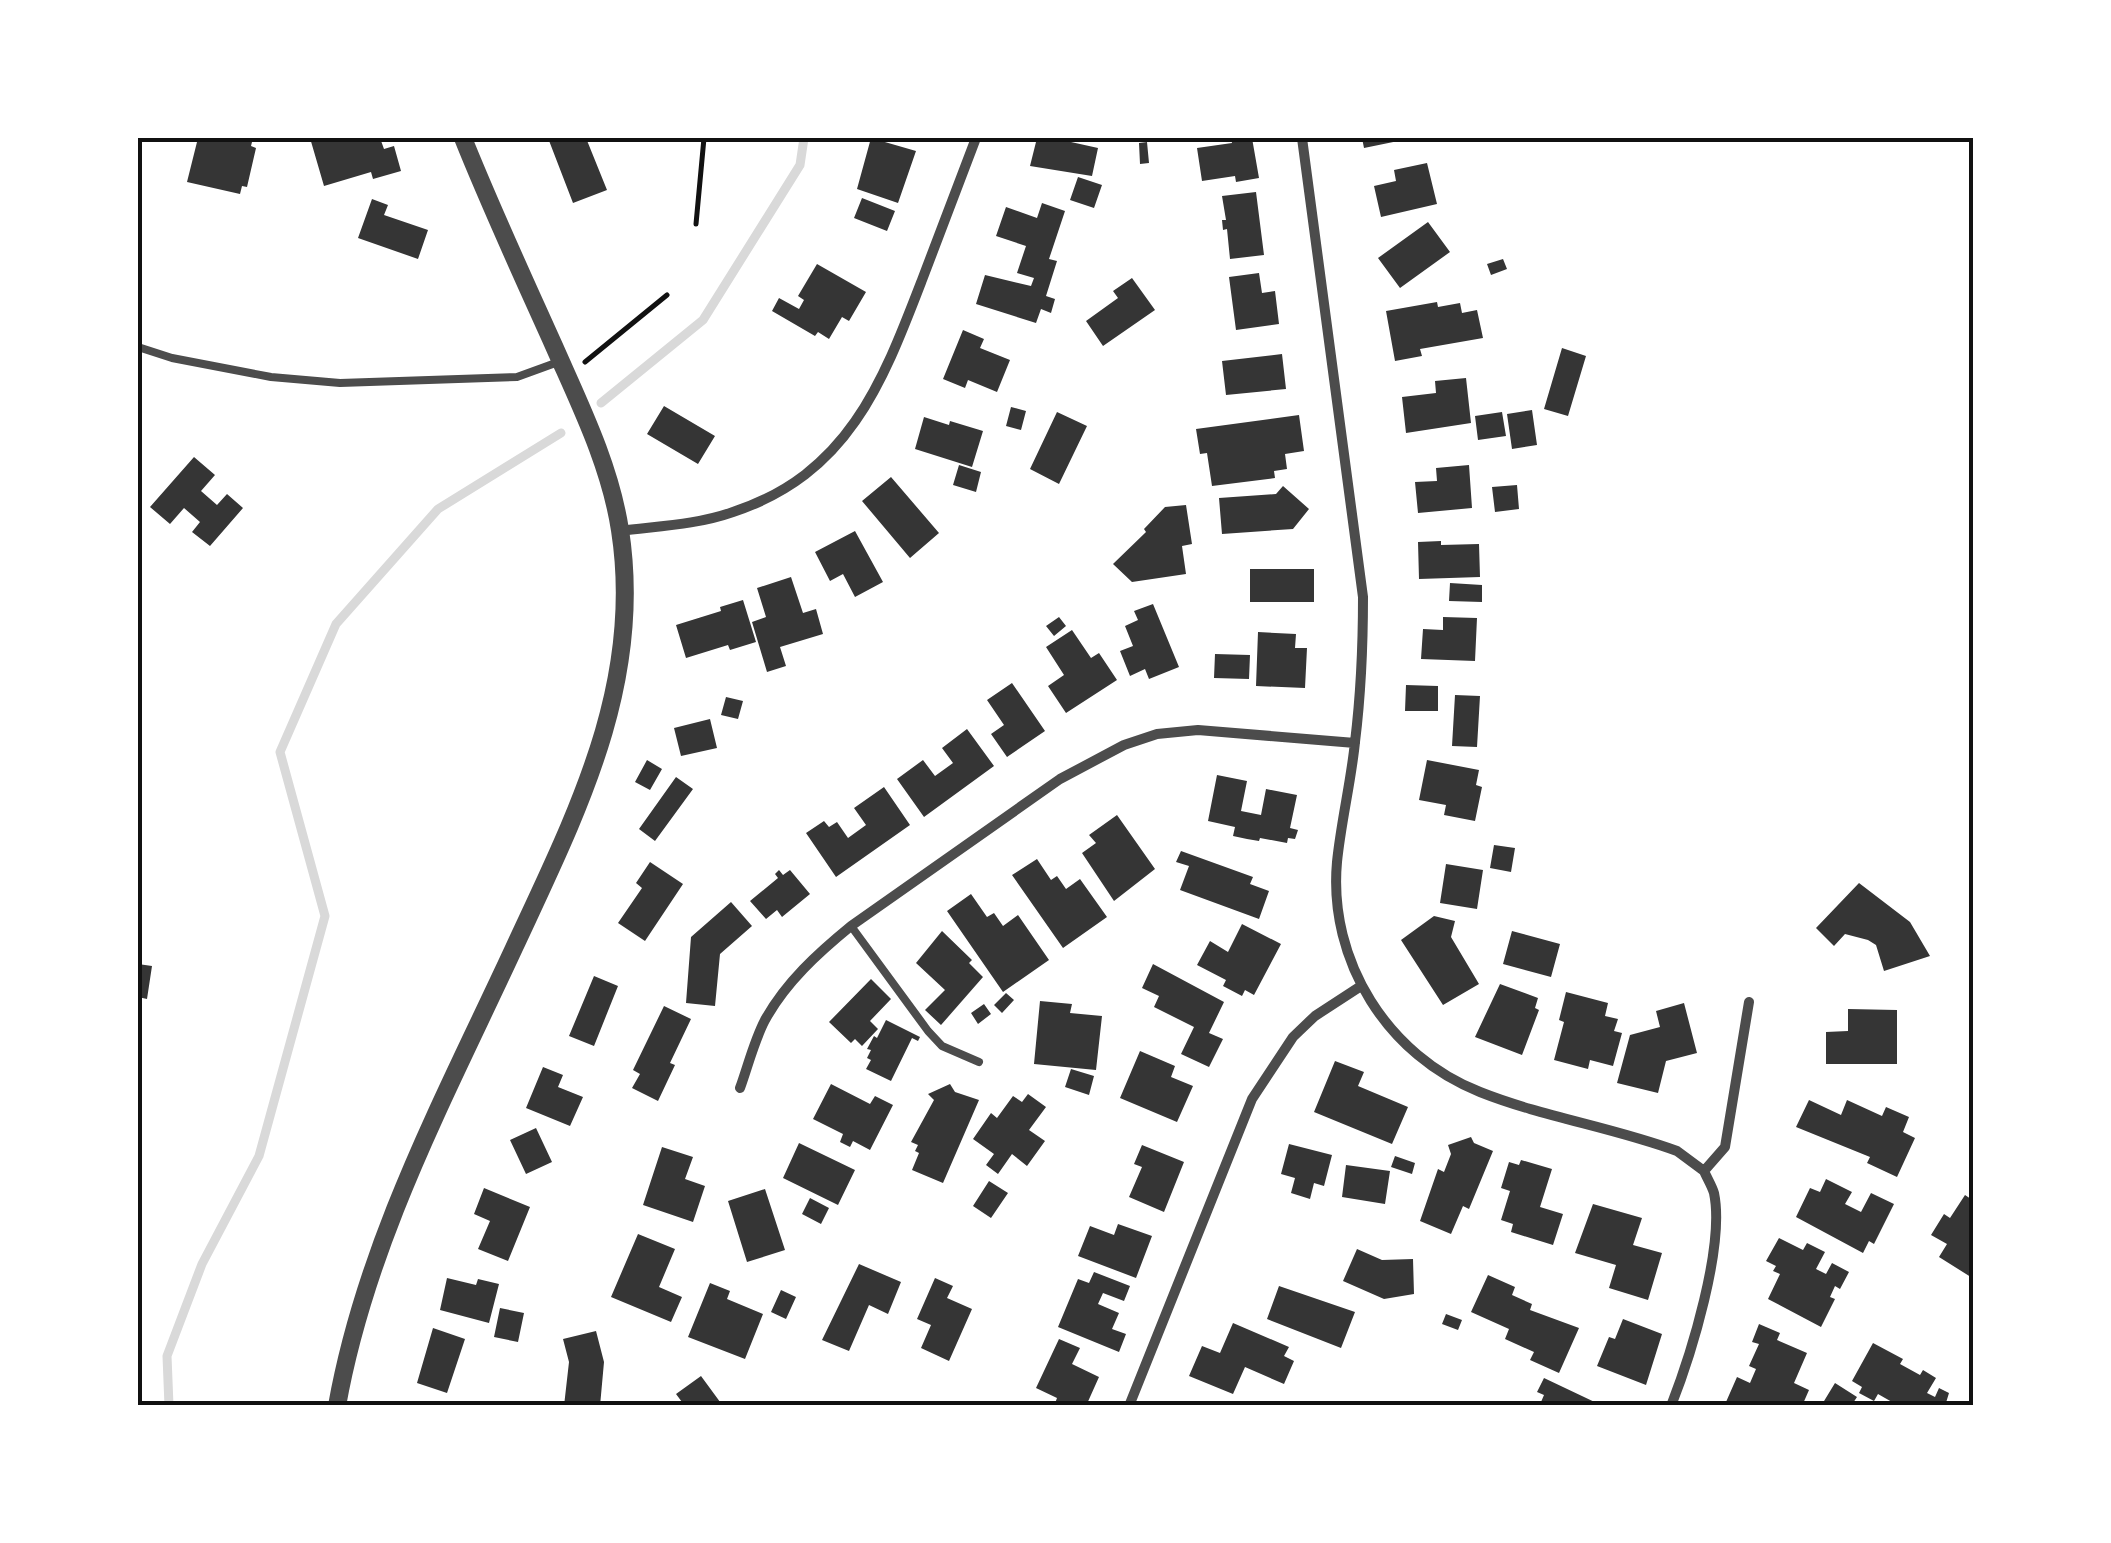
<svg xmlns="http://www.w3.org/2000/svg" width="2111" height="1543" font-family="'Alegreya Sans',sans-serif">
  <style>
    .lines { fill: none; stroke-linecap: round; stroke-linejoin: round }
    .stream { stroke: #d9d9d9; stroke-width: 9 }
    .building { fill: #353535 }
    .path { stroke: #111; stroke-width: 5 }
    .service { stroke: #4c4c4c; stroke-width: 8 }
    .minor { stroke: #4c4c4c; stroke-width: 10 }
    .tertiary { stroke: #4c4c4c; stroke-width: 18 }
    .neatline { fill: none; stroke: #111; stroke-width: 4 }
  </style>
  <rect width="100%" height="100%" fill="#fff"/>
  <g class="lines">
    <!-- stream -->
    <path class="stream" d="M601 403 703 320 800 165 804 138
      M169 1406 167 1356 202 1264 259 1156 325 916 280 752 336 624 438 509 561 433"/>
  </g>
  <!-- building -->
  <path class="building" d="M198 138H253L251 146 256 148 247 187 242 186 240 194 187 182Z
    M310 138H380L384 149 394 146 401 171 373 179 371 172 324 186Z
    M548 138H586L607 190 573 203Z
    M871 138 916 151 898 203 857 189Z
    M1037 138H1053L1098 148 1092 176 1030 166Z
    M1231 138H1252L1259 178 1236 182 1235 176 1202 181 1197 148 1232 143Z
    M1362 138H1407L1408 139 1364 148Z
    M1147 142 1149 163 1140 164 1139 143Z
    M1427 163 1437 204 1381 217 1374 186 1396 181 1394 170Z
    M1078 177 1102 185 1094 208 1070 200Z
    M1256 192 1264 255 1230 259 1227 229 1223 230 1222 220H1226L1222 196Z
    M862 198 895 211 887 231 854 218Z
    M372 199 388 205 384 215 428 230 418 259 358 238Z
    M1042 203 1065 211 1049 259 1057 261 1046 296 1055 299 1051 313 1041 309 1036 323 976 304 985 275 1031 286 1034 278 1017 273 1026 246 996 236 1006 207 1037 218Z
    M1428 222 1450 252 1400 288 1378 258Z
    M1503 259 1507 269 1491 275 1487 264Z
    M817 264 866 292 849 321 842 317 829 339 818 332 815 336 772 311 779 298 799 309 804 300 798 296Z
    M1259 273 1262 293 1275 291 1279 324 1236 330 1229 277Z
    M1132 278 1155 310 1103 346 1086 321 1118 298 1113 291Z
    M1437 302 1438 307 1460 303 1462 313 1477 310 1483 338 1420 349 1422 356 1395 361 1386 311Z
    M963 330 984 339 980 348 1010 360 997 392 968 380 965 388 943 379Z
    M1562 348 1586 356 1568 416 1544 409Z
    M1282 354 1286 389 1226 395 1222 361Z
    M1466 378 1471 423 1406 433 1402 397 1436 393 1435 381Z
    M664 406 715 436 698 464 647 434Z
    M1011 407 1026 411 1021 430 1006 426Z
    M1532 410 1537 445 1512 449 1507 414Z
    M1057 412 1087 426 1059 484 1030 469Z
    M1502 412 1506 436 1478 440 1475 416Z
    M1299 415 1304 451 1285 454 1287 469 1274 471 1275 478 1212 486 1207 453 1200 454 1196 429Z
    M924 417 949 425 950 421 983 431 972 467 915 449Z
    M194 457 215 475 201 491 217 505 227 494 243 508 210 546 192 532 200 522 184 508 170 524 150 507Z
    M959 465 981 472 976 492 953 485Z
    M1469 465 1472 508 1418 513 1415 482 1437 481 1436 468Z
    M891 477 939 533 910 558 862 501Z
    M1517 485 1519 509 1495 512 1492 487Z
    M1283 486 1309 509 1293 529 1222 534 1219 498 1276 494Z
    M1186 505 1192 544 1182 546 1186 574 1132 582 1113 564 1146 532 1144 529 1165 507Z
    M855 531 883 582 855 597 843 574 830 581 815 552Z
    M1441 541V545L1479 544 1480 577 1419 579 1418 542Z
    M1250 569H1314V602H1250Z
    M791 577 803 613 816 609 823 634 780 647 786 666 767 672 752 622 766 617 757 588Z
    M1450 583 1482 585V602L1449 601Z
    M743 600 756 642 730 650 728 645 686 658 676 625 721 611 720 607Z
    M1153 604 1179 667 1149 679 1145 669 1130 676 1120 651 1133 646 1125 626 1138 620 1134 611Z
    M1059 617 1066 626 1054 636 1046 626Z
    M1443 617 1477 618 1475 661 1421 659 1423 629 1443 630Z
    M1072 630 1091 658 1099 653 1117 680 1066 713 1048 686 1064 675 1046 647Z
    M1258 632 1296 634 1295 648H1307L1305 688 1256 686Z
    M1215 654 1250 655 1249 679 1214 678Z
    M1012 683 1045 731 1007 757 991 734 1004 725 987 700Z
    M1406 685 1438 686V711H1405Z
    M1455 695 1480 696 1477 747 1452 746Z
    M726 697 743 701 738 719 721 715Z
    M710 719 717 748 681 756 674 728Z
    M967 729 994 766 924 817 897 779 923 760 935 776 953 763 942 748Z
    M647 760 662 769 650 790 635 782Z
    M1427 760 1479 770 1476 785 1482 787 1475 821 1444 815 1446 805 1419 800Z
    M1217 775 1247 781 1241 811 1261 815 1266 789 1297 795 1290 828 1298 830 1295 839 1288 838 1287 843 1260 838 1259 841 1247 839 1233 836 1235 827 1208 821Z
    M676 777 693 789 655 841 639 829Z
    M884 787 910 825 836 877 806 833 824 821 829 827 837 822 848 838 866 825 854 808Z
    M1117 815 1155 869 1114 901 1082 853 1096 843 1089 835Z
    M1494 845 1515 848 1511 872 1490 868Z
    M1181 851 1253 877 1250 884 1269 891 1259 919 1180 890 1189 866 1176 862Z
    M1037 859 1051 880 1057 876 1066 889 1080 879 1107 917 1063 948 1012 875Z
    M650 862 683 884 645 941 618 923 642 888 636 883Z
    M1446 864 1483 870 1477 909 1440 903Z
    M779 870 783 875 790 870 810 894 782 917 777 910 766 919 750 901 778 878 775 874Z
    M1859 883 1910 922 1930 956 1884 971 1876 945 1868 940 1845 934 1834 946 1816 928Z
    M971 894 987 917 994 913 1003 926 1018 915 1049 960 1003 992 947 911Z
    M731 902 752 926 720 954 715 1006 686 1003 691 937Z
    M1434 916 1455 921 1451 937 1479 984 1443 1005 1401 940Z
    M1242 924 1281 944 1254 995 1245 990 1242 996 1223 986 1226 980 1197 965 1210 941 1228 952Z
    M942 931 972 960 969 963 983 977 941 1025 925 1010 945 990 916 963Z
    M1512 931 1560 944 1551 977 1503 964Z
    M138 964 152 966 147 999 138 997Z
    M1153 964 1224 1002 1209 1033 1223 1039 1209 1067 1181 1054 1194 1027 1154 1007 1159 996 1142 988Z
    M594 976 618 986 594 1046 569 1036Z
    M871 979 891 999 870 1021 878 1029 862 1046 855 1039 851 1043 829 1022Z
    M1500 984 1538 998 1535 1008 1539 1010 1522 1055 1475 1037Z
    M1566 992 1608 1003 1605 1016 1618 1019 1614 1031 1622 1033 1613 1066 1590 1060 1588 1069 1554 1060 1564 1022 1559 1020Z
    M1006 993 1014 1000 1002 1013 994 1005Z
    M1040 1001 1072 1004 1070 1013 1102 1016 1096 1070 1034 1064Z
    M1684 1003 1697 1053 1666 1061 1658 1093 1617 1083 1630 1035 1660 1027 1656 1011Z
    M984 1004 991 1014 978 1024 971 1013Z
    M664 1006 691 1019 670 1063 675 1065 658 1101 632 1088 640 1074 633 1070Z
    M1848 1009 1897 1010V1064H1826V1032L1848 1031Z
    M886 1020 920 1037 918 1041 912 1038 891 1081 866 1069 871 1060 867 1058 871 1050 867 1049 874 1036 877 1038Z
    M1140 1051 1175 1066 1171 1077 1193 1086 1177 1122 1120 1098Z
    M1335 1061 1364 1072 1358 1086 1408 1107 1392 1144 1314 1112Z
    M543 1067 563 1075 558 1087 583 1097 570 1126 526 1108Z
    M1071 1069 1094 1076 1089 1095 1065 1087Z
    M831 1084 870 1104 875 1096 893 1105 870 1150 853 1141 850 1147 840 1142 843 1134 813 1119Z
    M950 1084 955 1092 979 1100 943 1183 912 1170 919 1153 915 1151 918 1145 911 1142 934 1100 928 1094Z
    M1028 1094 1046 1107 1029 1130 1045 1141 1027 1166 1012 1154 998 1174 986 1165 994 1154 973 1139 991 1113 997 1118 1013 1096 1022 1102Z
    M1809 1100 1841 1115 1847 1100 1882 1116 1886 1107 1909 1117 1903 1132 1915 1138 1897 1177 1867 1163 1870 1157 1796 1127Z
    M536 1128 552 1162 526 1174 510 1140Z
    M1471 1137 1474 1143 1493 1151 1469 1209 1463 1206 1451 1234 1420 1221 1438 1169 1444 1172 1451 1154 1448 1145Z
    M799 1143 855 1170 838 1205 783 1178Z
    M1289 1144 1332 1155 1324 1186 1314 1183 1310 1199 1291 1193 1295 1178 1281 1174Z
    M1142 1145 1184 1162 1164 1212 1129 1197 1142 1167 1134 1164Z
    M662 1147 693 1157 685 1179 705 1186 693 1222 643 1205Z
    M1395 1156 1415 1163 1412 1174 1391 1167Z
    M1521 1160 1552 1169 1540 1207 1563 1214 1553 1245 1511 1232 1513 1224 1501 1220 1510 1191 1501 1188 1509 1162 1519 1165Z
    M1346 1165 1390 1171 1385 1204 1342 1197Z
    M1826 1179 1852 1192 1845 1204 1861 1212 1871 1193 1894 1204 1874 1244 1869 1241 1863 1253 1796 1217 1810 1188 1820 1192Z
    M989 1181 1008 1193 991 1218 973 1206Z
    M484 1188 530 1207 508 1261 478 1249 490 1221 474 1214Z
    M765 1189 785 1250 747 1262 728 1201Z
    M1965 1195 1974 1201V1279L1939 1257 1947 1244 1931 1235 1944 1214 1950 1218Z
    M810 1198 829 1208 821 1224 802 1214Z
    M1593 1204 1642 1218 1633 1245 1662 1253 1648 1300 1609 1288 1616 1265 1575 1253Z
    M1118 1224 1152 1236 1136 1278 1078 1256 1090 1226 1114 1235Z
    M638 1234 675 1249 659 1287 682 1297 671 1322 611 1297Z
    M1779 1238 1803 1250 1807 1243 1825 1252 1816 1269 1826 1274 1832 1263 1849 1272 1840 1289 1835 1286 1830 1297 1835 1299 1821 1327 1768 1299 1780 1274 1773 1271 1776 1266 1766 1261Z
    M1357 1249 1382 1260 1413 1259 1414 1294 1384 1299 1343 1281Z
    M859 1264 901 1282 888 1314 869 1305 849 1351 822 1340Z
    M1094 1272 1130 1286 1124 1301 1103 1293 1098 1304 1119 1313 1112 1329 1126 1334 1119 1352 1058 1327 1078 1279 1089 1283Z
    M1488 1275 1515 1287 1512 1295 1532 1304 1530 1310 1579 1328 1559 1373 1530 1360 1534 1352 1505 1339 1509 1329 1471 1312Z
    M447 1278 476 1285 478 1279 499 1284 489 1323 440 1310Z
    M935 1278 953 1286 947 1298 972 1309 949 1361 921 1348 931 1325 917 1319Z
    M710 1283 730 1291 727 1299 763 1314 745 1359 688 1337Z
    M1279 1286 1355 1312 1341 1348 1267 1319Z
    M781 1290 796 1297 786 1319 771 1312Z
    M500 1308 524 1313 518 1342 494 1337Z
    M1446 1314 1462 1320 1458 1330 1442 1324Z
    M1623 1319 1662 1334 1646 1385 1597 1366 1609 1337 1615 1339Z
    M1233 1323 1289 1347 1284 1356 1294 1361 1284 1384 1245 1367 1233 1394 1189 1376 1202 1346 1220 1353Z
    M1759 1324 1780 1333 1777 1340 1807 1353 1794 1383 1809 1390 1802 1406H1734L1726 1402 1737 1377 1750 1383 1756 1369 1749 1366 1759 1344 1752 1342Z
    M433 1328 465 1339 447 1393 417 1383Z
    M596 1331 604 1362 600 1406H564L569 1362 563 1339Z
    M1059 1339 1080 1348 1072 1364 1099 1377 1086 1406H1054L1057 1398 1036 1388Z
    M1873 1343 1903 1359 1900 1364 1920 1375 1923 1370 1936 1378 1927 1393 1935 1397 1939 1388 1949 1393 1945 1406H1899L1878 1394 1874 1401 1859 1393 1862 1387 1852 1381Z
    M701 1376 723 1406H685L676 1394Z
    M1544 1378 1603 1406H1550L1541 1402 1544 1395 1537 1392Z
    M1835 1383 1857 1397 1851 1406H1821Z"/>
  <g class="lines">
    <!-- path -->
    <path class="path" d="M696 224 704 138
      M585 362 667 295"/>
    <!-- service -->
    <path class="service" d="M138 347 172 358 271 377 340 383 517 377 561 361
      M851 926 928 1031 942 1046 979 1062"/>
    <!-- minor -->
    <path class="minor" d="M1302 138 1363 597C1363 646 1361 693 1355 742 1351 782 1341 822 1337 862 1328 961 1388 1056 1480 1092 1543 1117 1612 1127 1677 1151L1704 1171
      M620 531C658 526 696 525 733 512 848 474 882 384 922 280 940 232 958 185 976 138
      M740 1088C748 1066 754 1041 765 1020 786 982 818 953 851 926L1060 779 1124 745 1157 734 1198 730 1355 743
      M1129 1406 1252 1099 1293 1037 1315 1016 1361 986
      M1671 1406C1691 1355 1725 1246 1714 1193 1712 1186 1707 1178 1704 1171L1725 1147 1749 1002"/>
    <!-- tertiary -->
    <path class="tertiary" d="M337 1406C366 1243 445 1097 514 948 576 814 644 684 620 530 610 465 580 405 554 346 523 277 491 208 463 138"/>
  </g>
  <!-- border -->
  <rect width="2111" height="1543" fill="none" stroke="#ffffff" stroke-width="280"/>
  <rect x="140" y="140" width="1831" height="1263" class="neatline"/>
</svg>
